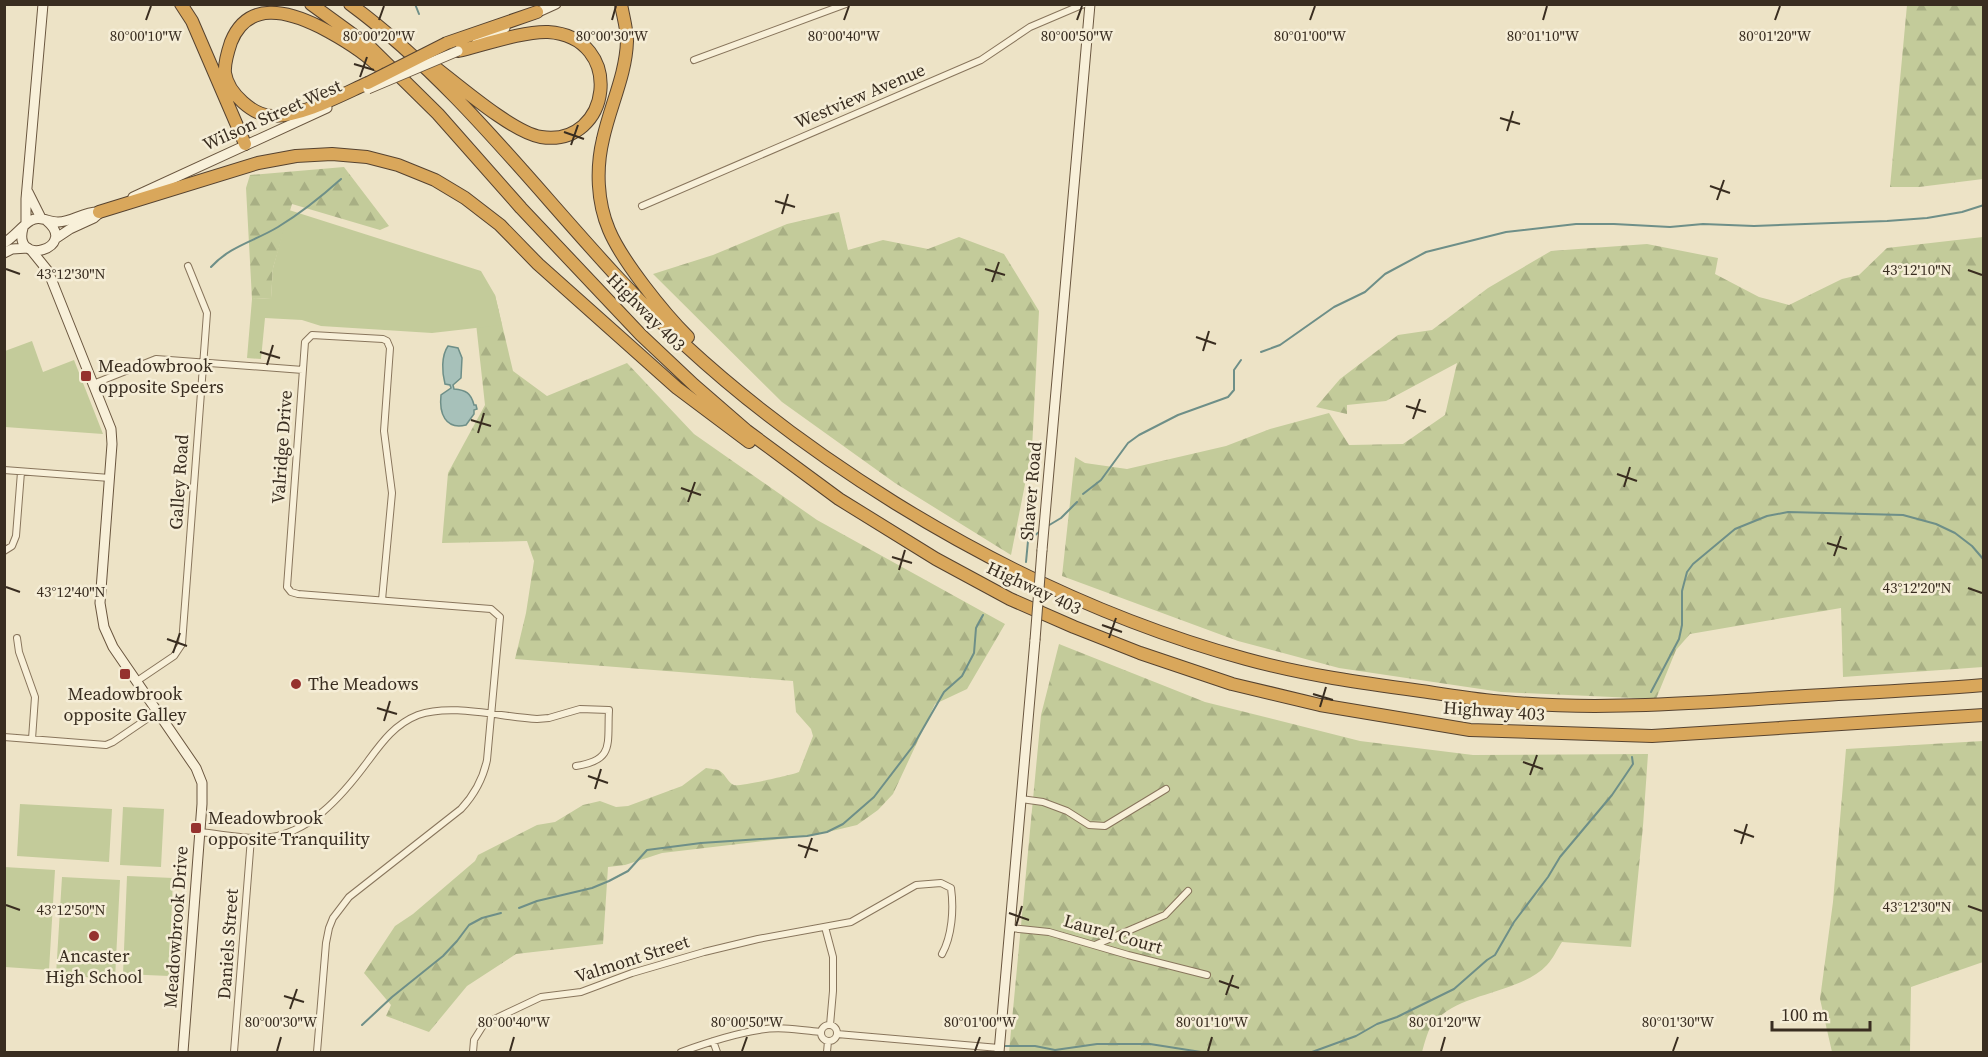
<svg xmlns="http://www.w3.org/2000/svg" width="1988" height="1057" font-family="'Source Serif 4',serif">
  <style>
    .forest { fill: url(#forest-firs) }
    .park { fill: #c3cb9a }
    .water { fill: #a7c1ba; stroke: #6e8f88; stroke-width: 1.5 }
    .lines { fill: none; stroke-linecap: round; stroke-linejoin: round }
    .stream { stroke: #6e8f88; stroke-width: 2 }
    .street-casing { stroke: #88755c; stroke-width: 8 }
    .secondary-casing { stroke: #6a563f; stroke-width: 11 }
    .highway-casing { stroke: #564330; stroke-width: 14 }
    .street { stroke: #f8f0d9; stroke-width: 6 }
    .secondary { stroke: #f8f0d9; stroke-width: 9 }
    .highway { stroke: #d9a75b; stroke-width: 12 }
    .secondary-bridge-casing { stroke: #6a563f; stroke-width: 11; stroke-linecap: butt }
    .highway-bridge-casing { stroke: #564330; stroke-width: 14; stroke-linecap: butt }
    .secondary-bridge { stroke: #f8f0d9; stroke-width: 9 }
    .highway-bridge { stroke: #d9a75b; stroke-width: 12 }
    .ticks { fill: none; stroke: #392d20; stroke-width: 2 }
    .poi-dot { fill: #95322e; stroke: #f5edd6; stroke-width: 2 }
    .labels { text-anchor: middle; stroke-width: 5; stroke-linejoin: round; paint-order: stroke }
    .street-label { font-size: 18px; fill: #392d20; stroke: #f5edd6 }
    .poi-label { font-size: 18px; fill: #392d20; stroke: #f5edd6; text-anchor: start }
    .ticks-label { font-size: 15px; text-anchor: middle; fill: #392d20; stroke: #f5edd6; stroke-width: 5; stroke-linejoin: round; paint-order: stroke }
  </style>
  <defs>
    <pattern id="forest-firs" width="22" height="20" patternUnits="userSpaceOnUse" patternTransform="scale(1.5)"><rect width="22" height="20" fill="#c3cb9a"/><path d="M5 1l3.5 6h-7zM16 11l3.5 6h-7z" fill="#a8af84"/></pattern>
  </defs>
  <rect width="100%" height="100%" fill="#ede3c6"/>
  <!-- forest -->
  <path class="forest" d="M1907 5H1983V179L1919 187H1890Z
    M344 167 389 226 380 230 292 204 273 268 271 298 252 299 246 188 250 175Z
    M839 212 848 250 883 240 928 249 959 237 1004 254 1039 311 1032 449 1011 555 895 483 782 402 653 274 713 255 787 224Z
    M1983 237V667L1843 677 1841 608 1690 634 1676 650 1656 699 1501 692 1339 668 1238 641 1062 576 1075 457 1085 463 1127 469 1226 446 1270 429 1329 413 1349 445 1403 444 1445 415 1457 363 1386 401 1347 405V414L1316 407 1340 379 1398 335 1432 330 1488 288 1551 251 1647 244 1718 258 1715 274 1759 297 1789 305 1842 279 1859 275 1887 248Z
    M472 287 495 295 513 371 547 396 627 363 694 434 817 520 1005 624 967 689 935 704 893 794 878 810 857 825 815 835 662 853 625 865 608 867 603 944 516 954 467 986 429 1032 386 1016 391 1005 364 973 395 926 413 914 475 861 478 855 537 825 555 822 583 805 600 801 616 807 628 806 682 786 706 768C710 769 717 769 720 771 726 775 728 783 734 785 738 787 792 775 799 772L813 736 811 729 796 712 793 681 515 659 526 613 534 561 527 541 442 543 448 473 485 405Z
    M1059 644 1205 702 1360 741 1473 755 1648 754 1643 826 1631 947 1562 942C1557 949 1553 959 1547 965 1518 996 1449 992 1429 1030 1426 1037 1424 1045 1422 1052H1009L1041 715Z
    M1983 741V962L1911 987 1910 1052H1832L1820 999 1833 902 1846 749Z"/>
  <!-- park -->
  <path class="park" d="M289 210 481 271 495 295 502 325 432 333 321 326 302 320 265 318 261 359 247 358 252 299 271 298 273 268Z
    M32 341 43 372 74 360 103 434 5 427V351Z
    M20 804 112 809 109 862 17 856Z
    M123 807 164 809 161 867 120 865Z
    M4 867 55 870 49 970 5 967Z
    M127 876 173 878 169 976 123 974Z
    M62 877 120 880 115 979 56 975Z"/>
  <!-- water -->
  <path class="water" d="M448 346 458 348 462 358 461 378 453 385 454 389C466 390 471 393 474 405H476L477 409 474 410V414L466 425C445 430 439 413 441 395L451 388 450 385 445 384C442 373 441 356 448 346Z"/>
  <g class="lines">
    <!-- stream -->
    <path class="stream" d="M415 4 419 14
      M211 267C230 246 255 241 278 227 301 213 321 197 341 179
      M1261 352 1280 345 1334 307 1365 292 1385 274 1426 252 1506 232 1576 224H1614L1670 227 1703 224 1754 226 1887 221 1927 218 1962 212 1984 205
      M1083 494 1101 480 1128 443 1139 435 1178 415 1228 397 1234 390V370L1241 360
      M1046 527 1061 518 1077 502
      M1026 562 1028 541 1039 532
      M1651 692 1679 639 1682 625V591L1687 572 1693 564 1735 529 1767 516 1788 512 1903 515 1936 524 1955 533 1972 546 1984 560
      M519 908 537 901 592 888 609 881 628 871 647 850 701 843 807 836 827 832 843 824 874 797 913 746 944 692 962 676 974 653 976 628 983 615
      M362 1025 392 997 443 956 457 941 469 925 482 918 501 913
      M1005 1046H1035L1055 1050 1097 1044H1150L1201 1052
      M1312 1052 1356 1036 1377 1024 1397 1017 1454 989 1487 960 1495 955 1514 922 1548 877 1560 857 1612 795 1633 764 1632 757"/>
    <!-- street casing -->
    <g class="street-casing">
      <path id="street" d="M694 60 846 4
        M642 206 981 60 1030 27 1084 4
        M93 384 156 359 303 370
        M4 470 110 478
        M4 551 12 546 16 536 21 472
        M17 638 19 652 35 697 32 739
        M137 681 174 656 182 644 207 313 188 266
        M4 737 106 745 113 742 157 712
        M1021 799 1043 802 1067 811 1089 825 1105 826 1166 789
        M200 832C221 834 243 839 264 838 309 835 343 795 368 761 382 742 395 724 418 715 452 703 500 717 537 719L549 718 580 709 609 710C607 744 615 760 576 766
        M825 927 833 957V991L830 1025
        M1010 928 1049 932 1128 955 1207 975
        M1095 945 1165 915 1188 891
        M821 1033a8 8 0 1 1 16 0a8 8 0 1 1-16 0Z
        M837 1034 999 1048
        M713 1041 717 1052
        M234 1052 251 838
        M317 1052 326 943 329 928 333 918 349 897 461 809C475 794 483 779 487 760L500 617 491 609 298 594 291 592 287 587 305 342 312 335 383 339 387 341 390 348 384 431 392 493 382 600
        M473 1052 474 1040 484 1024 541 997 581 992 632 973 704 952 758 939 851 922 916 885 941 883 951 888C954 909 952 936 942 954
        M681 1052C706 1043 732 1034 759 1030 779 1026 801 1030 821 1032
        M827 1052 828 1041"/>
    </g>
    <!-- secondary casing -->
    <g class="secondary-casing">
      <path id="secondary" d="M534 14 556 4
        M477 42 505 28
        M28 192 41 218
        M133 197 327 108
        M26 223V199L43 4
        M23 228C12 268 79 248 47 221
        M55 239 70 229 94 218 103 210
        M4 243C14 237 22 226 30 221 39 215 48 222 58 222 73 222 84 211 99 212
        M31 250 48 271 111 429 112 444 100 603 104 627 113 647 196 768 202 783V804L183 1052
        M4 253 12 249 28 248
        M1042 550 1090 4
        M999 1052 1035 640"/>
    </g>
    <!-- highway casing -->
    <g class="highway-casing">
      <path id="highway" d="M181 4 192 21 245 144
        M311 4 370 47 438 114 521 208 641 335 694 385 747 431 839 499 936 559 1010 599 1074 627 1140 653 1232 684 1320 705 1470 730 1652 736 1984 715
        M350 4C479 99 568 237 685 345 750 405 821 457 895 503 1005 571 1121 625 1246 659 1304 675 1362 683 1421 691 1449 695 1477 700 1505 702 1589 710 1674 704 1758 699 1833 694 1909 691 1984 685
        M621 4C623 16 627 29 627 41 626 75 610 106 603 139 596 168 597 202 609 230 622 261 664 313 688 337
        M447 43 537 12
        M427 61C454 81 511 132 541 137 612 148 626 37 548 32 524 31 483 45 458 51
        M368 83C341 95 303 116 273 116 253 116 228 93 225 73 224 63 228 51 231 42 248 0 288 11 320 27 341 38 360 49 377 65
        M99 212 258 163 296 156 332 154 367 157 398 165 435 180 465 198 500 225 538 264 677 388 749 442"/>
    </g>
    <!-- street -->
    <use href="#street" class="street"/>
    <!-- secondary -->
    <use href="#secondary" class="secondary"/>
    <!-- highway -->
    <use href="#highway" class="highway"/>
    <!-- secondary-bridge casing -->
    <g class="secondary-bridge-casing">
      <path id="secondary-bridge" d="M368 89 458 51
        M1035 640 1042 550"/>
    </g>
    <!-- highway-bridge casing -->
    <g class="highway-bridge-casing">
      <path id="highway-bridge" d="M368 83 447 43"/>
    </g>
    <!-- secondary-bridge -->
    <use href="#secondary-bridge" class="secondary-bridge"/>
    <!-- highway-bridge -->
    <use href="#highway-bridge" class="highway-bridge"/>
  </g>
  <!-- ticks -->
  <path class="ticks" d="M146 20 151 6M379 20 384 6M612 20 616 6M844 20 849 6M1077 20 1082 6M1310 20 1315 6M1543 20 1547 6M1775 20 1780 6M354 64 374 70M360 77 367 57M1500 118 1520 124M1507 131 1513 111M564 132 584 139M571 145 578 125M1710 186 1730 193M1717 200 1724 180M775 201 795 207M782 214 788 194M6 269 20 274M985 269 1005 275M1968 270 1982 275M992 282 999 262M1196 337 1216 344M1203 351 1209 331M260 352 280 358M267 365 273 345M1406 406 1426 412M1413 419 1420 399M471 420 491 426M478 433 484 413M1617 474 1637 481M1624 487 1630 467M681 488 701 495M688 502 695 482M1827 543 1847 549M1834 556 1841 536M892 557 912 563M899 570 905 550M6 587 20 592M1968 588 1982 593M1102 625 1122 632M1109 638 1116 618M167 639 187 646M173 653 180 633M1313 694 1333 700M1320 707 1326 687M377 708 397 714M384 721 390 701M1523 762 1543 769M1530 775 1537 755M588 776 608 783M595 789 601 769M1734 830 1754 837M1741 844 1747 824M798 845 818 851M805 858 812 838M6 905 20 910M1968 906 1982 911M1009 913 1029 920M1016 926 1022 906M1219 981 1239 988M1226 995 1233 975M284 996 304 1002M290 1009 297 989M277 1051 281 1037M510 1051 514 1037M742 1051 747 1037M975 1051 980 1037M1208 1051 1212 1037M1441 1051 1445 1037M1673 1051 1678 1037"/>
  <!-- markers -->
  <g class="poi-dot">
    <rect x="80" y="370" width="12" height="12" rx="3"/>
    <rect x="119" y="668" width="12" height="12" rx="3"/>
    <circle cx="296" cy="684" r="6"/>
    <rect x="190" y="822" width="12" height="12" rx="3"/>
    <circle cx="94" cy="936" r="6"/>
  </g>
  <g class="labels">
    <!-- street labels -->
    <g class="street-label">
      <text transform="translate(860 96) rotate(-23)" y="6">Westview Avenue</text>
      <text transform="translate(272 115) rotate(-24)" y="6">Wilson Street West</text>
      <text transform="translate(646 312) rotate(45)" y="6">Highway 403</text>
      <text transform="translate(282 447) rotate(-86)" y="6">Valridge Drive</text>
      <text transform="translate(179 482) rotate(-86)" y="6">Galley Road</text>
      <text transform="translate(1031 491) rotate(-85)" y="6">Shaver Road</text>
      <text transform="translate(1034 588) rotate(25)" y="6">Highway 403</text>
      <text transform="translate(1494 711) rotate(4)" y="6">Highway 403</text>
      <text transform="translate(176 927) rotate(-86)" y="6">Meadowbrook Drive</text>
      <text transform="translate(1113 934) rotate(16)" y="6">Laurel Court</text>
      <text transform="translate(228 944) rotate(-86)" y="6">Daniels Street</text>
      <text transform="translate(632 959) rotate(-18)" y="6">Valmont Street</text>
    </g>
    <!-- poi labels -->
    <g class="poi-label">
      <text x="98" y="372">Meadowbrook<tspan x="98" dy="21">opposite Speers</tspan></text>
      <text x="308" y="690">The Meadows</text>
      <text x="125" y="700" text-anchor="middle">Meadowbrook<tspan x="125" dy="21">opposite Galley</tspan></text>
      <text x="208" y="824">Meadowbrook<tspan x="208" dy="21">opposite Tranquility</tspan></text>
      <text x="94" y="962" text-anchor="middle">Ancaster<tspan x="94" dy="21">High School</tspan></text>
    </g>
  </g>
  <g class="ticks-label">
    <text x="146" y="41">80°00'10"W</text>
    <text x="379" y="41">80°00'20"W</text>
    <text x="612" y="41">80°00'30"W</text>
    <text x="844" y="41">80°00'40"W</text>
    <text x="1077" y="41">80°00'50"W</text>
    <text x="1310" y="41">80°01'00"W</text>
    <text x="1543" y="41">80°01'10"W</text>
    <text x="1775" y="41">80°01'20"W</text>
    <text x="1917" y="275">43°12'10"N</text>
    <text x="71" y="279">43°12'30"N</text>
    <text x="1917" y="593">43°12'20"N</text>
    <text x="71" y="597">43°12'40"N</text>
    <text x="1917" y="912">43°12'30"N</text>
    <text x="71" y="915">43°12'50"N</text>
    <text x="281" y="1027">80°00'30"W</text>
    <text x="747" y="1027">80°00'50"W</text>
    <text x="980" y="1027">80°01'00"W</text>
    <text x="1445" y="1027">80°01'20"W</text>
    <text x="1678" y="1027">80°01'30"W</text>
    <text x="514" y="1027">80°00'40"W</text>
    <text x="1212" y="1027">80°01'10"W</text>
  </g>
  <!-- border -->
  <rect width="1988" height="1057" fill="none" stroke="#392d20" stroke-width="12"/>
  <!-- scale -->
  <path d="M1772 1021v9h98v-9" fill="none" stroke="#392d20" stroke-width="3"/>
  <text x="1781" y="1021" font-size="18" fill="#392d20" stroke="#f5edd6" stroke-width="4.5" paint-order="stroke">100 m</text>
</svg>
